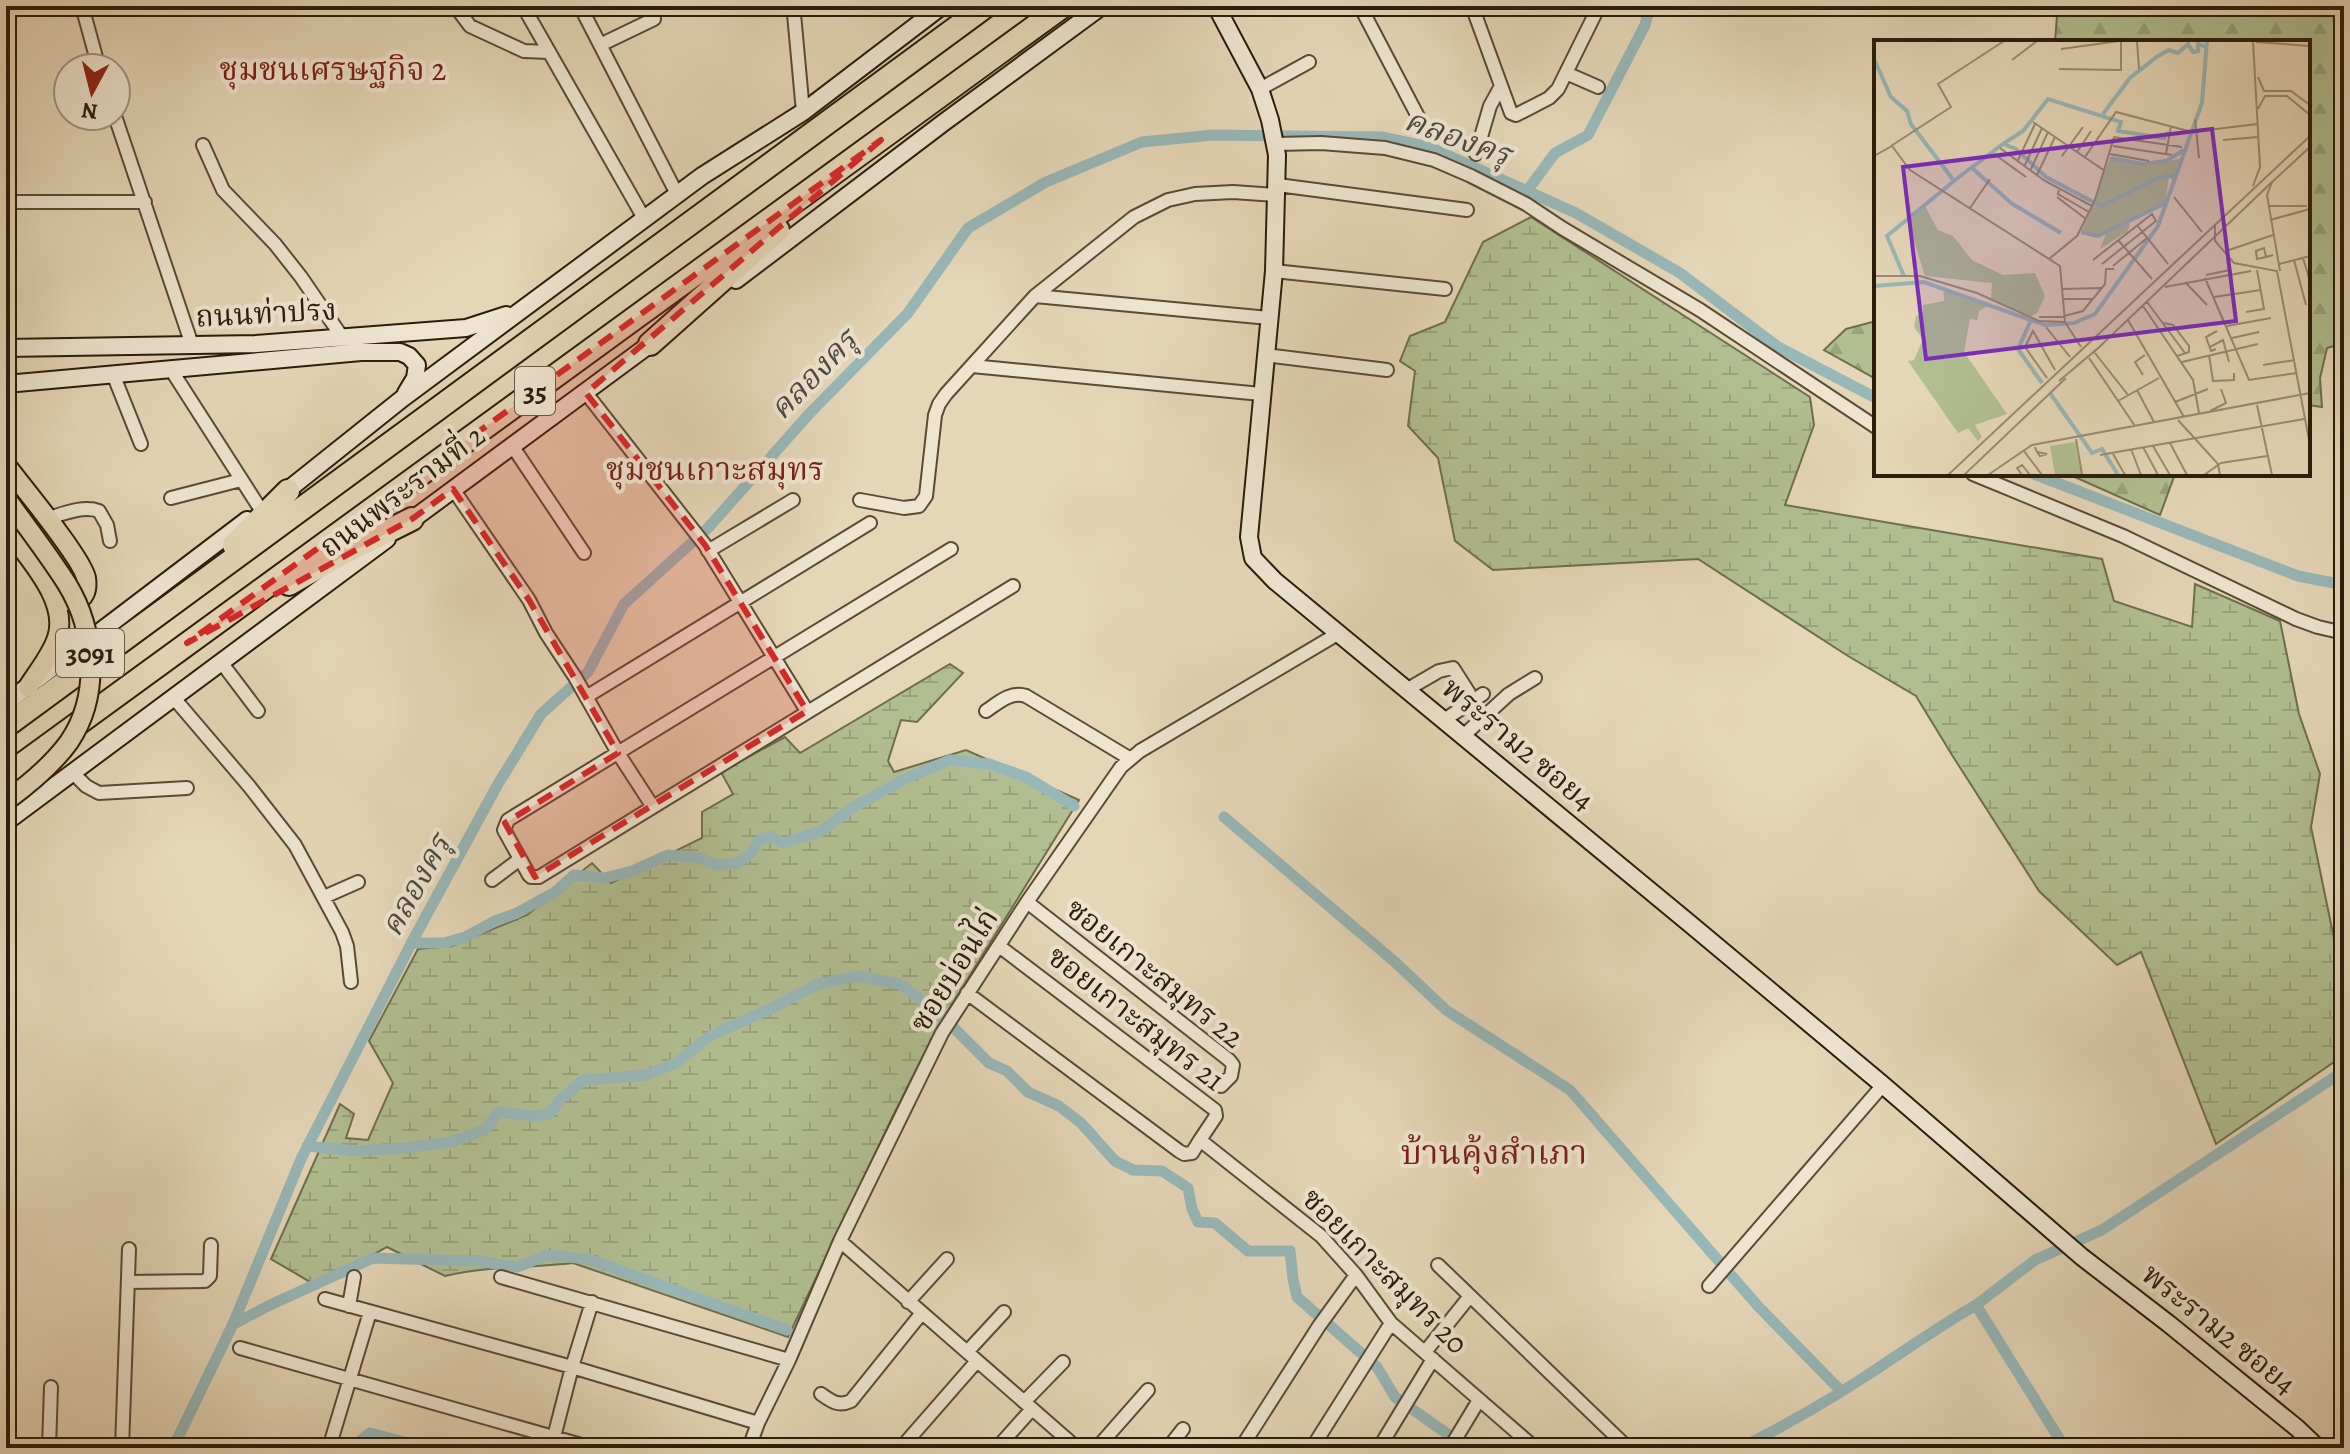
<svg xmlns="http://www.w3.org/2000/svg" width="2350" height="1454" font-family="Alegreya,'Noto Serif Thai',serif">
  <style>
    .forest { fill: url(#forest-firs); stroke: #6e6e4e; stroke-width: 2 }
    .wetland { fill: url(#wetland-marsh); stroke: #6e6e4e; stroke-width: 2 }
    .lines { fill: none; stroke-linecap: round; stroke-linejoin: round }
    .canal { stroke: #98b7b7; stroke-width: 11 }
    .street-casing { stroke: #594b36; stroke-width: 16 }
    .secondary-casing { stroke: #2a1d0b; stroke-width: 20 }
    .primary-casing { stroke: #2a1d0b; stroke-width: 22 }
    .highway-casing { stroke: #2a1d0b; stroke-width: 26 }
    .street { stroke: #eee4d0; stroke-width: 12 }
    .secondary { stroke: #eee4d0; stroke-width: 16 }
    .primary { stroke: #e5d6b7; stroke-width: 18 }
    .highway { stroke: #e5d6b7; stroke-width: 22 }
    .primary-bridge-casing { stroke: #2a1d0b; stroke-width: 22; stroke-linecap: butt }
    .primary-bridge { stroke: #e5d6b7; stroke-width: 18 }
    .marked { fill: #d62828; fill-opacity: 0.2; stroke: #d62828; stroke-width: 6; stroke-dasharray: 16 10; stroke-linejoin: round }
    .labels { text-anchor: middle; stroke-width: 8; stroke-linejoin: round; paint-order: stroke }
    .shield { fill: #eee4d0; stroke: #655946; stroke-width: 2 }
    .shield-label { font-size: 28px; font-weight: bold; fill: #2a1d0b }
    .street-label { font-size: 30px; fill: #2a1d0b; stroke: #eee4d0 }
    .neighbourhood-label { font-size: 32px; fill: #7a1f14; stroke: #eee4d0 }
    .water-label { font-size: 32px; font-style: italic; fill: #4b4b3f; stroke: #eee4d0 }
    .quarter-label { font-size: 34px; fill: #7a1f14; stroke: #eee4d0 }
    .inset-river { fill: none; stroke: #98b7b7; stroke-width: 4 }
    .inset-road { fill: none; stroke: #9a8c72; stroke-width: 2 }
    .view { fill: #7b2cbf; fill-opacity: 0.15; stroke: #7b2cbf; stroke-width: 4 }
    .inset-edge { fill: none; stroke: #2a1d0b; stroke-width: 4 }
  </style>
  <defs>
    <pattern id="forest-firs" width="22" height="20" patternUnits="userSpaceOnUse" patternTransform="scale(2)"><rect width="22" height="20" fill="#b1be91"/><path d="M5 1l3.5 6h-7zM16 11l3.5 6h-7z" fill="#98a37c"/></pattern>
    <pattern id="wetland-marsh" width="20" height="14" patternUnits="userSpaceOnUse" patternTransform="scale(2)"><rect width="20" height="14" fill="#b1be91"/><path d="M1 5h8M5 5V1M11 12h8M15 12V8" fill="none" stroke="#98a37c"/></pattern>
  </defs>
  <rect width="100%" height="100%" fill="#e5d6b7"/>
  <filter id="stains"><feTurbulence type="fractalNoise" baseFrequency=".0025" numOctaves="4"/><feColorMatrix values="0 0 0 0 .2 0 0 0 0 .09 0 0 0 0 .02 0 0 0 .5 -.17"/></filter>
  <radialGradient id="worn" r=".72"><stop offset=".6" stop-color="#630" stop-opacity="0"/><stop offset="1" stop-color="#630" stop-opacity=".3"/></radialGradient>
  <!-- forest -->
  <path class="forest" d="M2051 6H2344V343L2327 348 2320 378 2322 407 2308 405V42H2055L2057 16Z
    M1876 321V379L1824 350 1846 329Z
    M2068 474H2175L2160 515Z"/>
  <!-- wetland -->
  <path class="wetland" d="M1531 217 1810 397 1814 425 1785 505 2102 559 2114 601 2192 627 2195 584 2280 621 2299 714 2320 774 2311 827 2344 987V1055L2216 1144 2141 952 2117 965 2039 891 1952 755 1916 696 1848 656 1698 559 1493 570 1455 541 1438 458 1408 426 1415 371 1400 361 1410 336 1445 322 1483 242Z
    M950 664 963 673 917 722 901 720 888 761 894 772 966 750 1079 800 936 1030 891 1120 788 1337 573 1263C530 1268 486 1266 445 1276L387 1247 317 1286 271 1259 340 1104 354 1114 346 1138 368 1140 393 1083 369 1041 418 949 452 946 527 915 592 863 611 883 702 838V812L733 794 721 772 785 737 800 753Z"/>
  <g class="lines">
    <!-- canal -->
    <path class="canal" d="M1527 191 1555 153 1588 135 1645 25 1650 6
      M2034 474 2298 576 2344 585
      M1224 817 1395 962 1446 1010 1570 1090 1757 1305 1841 1391
      M411 943H444L465 937 495 921 517 913 555 892 574 875 605 878 632 871 668 855 699 858 717 865 738 863 751 853 758 841 770 836 783 843 821 831 855 806 907 778 950 760 989 764 1026 777 1074 806
      M307 1146 356 1151 404 1148 452 1142 486 1129 498 1112 533 1116 549 1114 560 1100 583 1080 646 1075 676 1063 710 1036 776 1006 818 984 857 976 900 984 943 1017 989 1063 1007 1071 1028 1092 1059 1106 1081 1123 1115 1161 1133 1170 1162 1171 1188 1188 1192 1209 1198 1222 1215 1223 1248 1251H1290L1293 1279 1297 1297 1377 1367 1395 1397 1446 1433 1461 1448
      M234 1324 268 1306 373 1258 477 1261 518 1267 547 1255 588 1259 787 1330
      M173 1448 233 1324 301 1159 414 938 498 784 541 714 588 672 624 604 708 528 809 414 908 313 968 228 1046 182 1142 142 1213 135 1382 137 1429 147 1576 213 1680 273 1778 347 1876 398
      M351 1448 370 1433 427 1448
      M1741 1448C1784 1426 1826 1402 1866 1376 1903 1352 1938 1327 1976 1305
      M2065 1448 1976 1305 2035 1260 2102 1230 2344 1071"/>
    <!-- street casing -->
    <g class="street-casing">
      <path id="street" d="M82 6 99 68
        M455 6 470 26 524 51 549 52
        M523 6 645 220
        M580 6 678 196
        M790 6 794 14 803 112
        M1360 6 1424 128
        M1472 6 1511 113 1516 115 1549 98 1558 89 1599 6
        M600 45 654 19
        M1566 73 1598 87
        M1260 89 1309 62
        M115 116 192 345
        M1276 144 1321 143 1385 148 1434 160 1471 176 1526 204 1562 228 1700 310 1876 427
        M203 145 223 190 275 244 301 277 342 337
        M1476 154 1490 106 1501 86
        M1278 185 1467 210
        M6 202H145
        M1274 271 1445 289
        M1035 296 1269 318
        M1265 355 1387 370
        M972 366 1261 394
        M170 368 261 510
        M113 374 141 444
        M586 393 705 545 807 711
        M513 447 584 553
        M1973 474 2123 536 2296 619 2318 627 2344 633
        M453 489 529 600 546 633 575 677 618 753 653 807
        M171 498 241 480
        M860 500 904 508 919 506 926 496 935 415 939 404 946 394 1035 296 1134 217 1168 200 1195 194 1233 192 1277 195
        M46 519C62 514 83 505 99 511L107 525 110 541
        M951 549 508 820 504 830 529 875 531 877H539L1013 586
        M708 551 793 500
        M221 662 258 711
        M1408 689 1439 671 1453 668 1469 693
        M173 697 249 786 295 845 342 932 347 946 351 982
        M586 697 870 523
        M986 711C998 703 1010 691 1026 696L1129 758
        M1444 720 1483 694
        M1463 736 1509 694 1535 678
        M72 772 86 786 99 793 187 788
        M492 880 520 859
        M324 897 358 882
        M1027 902 1229 1060 1233 1065 1231 1076 1221 1086
        M999 946 1215 1110 1216 1116 1200 1140
        M967 993 1179 1151 1184 1154 1192 1153 1200 1140 1321 1236 1356 1275 1391 1323 1535 1448
        M840 1241 1077 1448
        M1438 1265 1628 1448
        M501 1277 789 1360
        M128 1282 205 1281 210 1276 211 1245
        M1709 1286 1883 1085
        M325 1299 572 1367 758 1423
        M908 1302 947 1259
        M349 1306 354 1277
        M240 1348 592 1448
        M967 1352 1004 1312
        M1425 1352 1470 1296
        M821 1394C831 1401 838 1407 851 1401L921 1314
        M1024 1402 1063 1362
        M554 1437 572 1367 592 1302
        M49 1448 51 1387
        M122 1448 129 1249
        M329 1448 370 1312
        M749 1448 758 1423 789 1360 840 1241 942 1033 1027 902 1121 767 1140 751 1339 633
        M901 1448 977 1361
        M997 1448 1032 1409
        M1097 1448 1148 1390
        M1168 1448 1183 1429
        M1241 1448 1319 1326 1356 1275
        M1312 1448 1391 1323
        M1379 1448 1433 1359
        M1450 1448 1479 1400"/>
    </g>
    <!-- secondary casing -->
    <g class="secondary-casing">
      <path id="secondary" d="M1216 6 1260 89 1270 120 1277 155 1274 271 1249 537 1253 558 1275 581 1689 923 1883 1085 2082 1257 2169 1324 2297 1428 2318 1448
        M736 280 943 123 1102 6
        M6 348 256 344 466 328 506 315
        M6 384 361 352H400L409 356 417 365 415 378 406 393
        M279 497 403 398 702 176 803 112 942 6
        M405 525 657 339
        M6 703 247 520
        M6 822 387 539"/>
    </g>
    <!-- primary casing -->
    <g class="primary-casing">
      <path id="primary" d="M6 465C22 486 82 558 86 578 90 605 67 608 51 590
        M6 527C26 556 70 600 57 638 51 656 38 671 28 687"/>
    </g>
    <!-- highway casing -->
    <g class="highway-casing">
      <path id="highway" d="M650 344 778 230
        M234 545 288 491
        M289 584 336 557 412 519
        M6 726 986 6
        M6 776 1063 6"/>
    </g>
    <!-- street -->
    <use href="#street" class="street"/>
    <!-- secondary -->
    <use href="#secondary" class="secondary"/>
    <!-- primary -->
    <use href="#primary" class="primary"/>
    <!-- highway -->
    <use href="#highway" class="highway"/>
    <!-- primary-bridge casing -->
    <g class="primary-bridge-casing">
      <path id="primary-bridge" d="M6 498C26 526 48 554 67 584 95 630 101 695 69 742 53 764 28 785 6 801"/>
    </g>
    <!-- primary-bridge -->
    <use href="#primary-bridge" class="primary-bridge"/>
  </g>
  <!-- marked area -->
  <path class="marked" d="M881 140 586 393 705 545 807 711 535 877 505 823 618 753 529 600 453 489 412 519 187 643Z"/>
  <g class="labels">
    <!-- shield labels -->
    <g class="shield">
      <rect x="515" y="367" width="40" height="48" rx="6"/>
      <rect x="56" y="629" width="68" height="48" rx="6"/>
    </g>
    <g class="shield-label">
      <text x="535" y="401">35</text>
      <text x="90" y="663">3091</text>
    </g>
    <!-- street labels -->
    <g class="street-label">
      <text transform="translate(266 313) rotate(-3)" y="10">ถนนท่าปรง</text>
      <text transform="translate(402 491) rotate(-37)" y="10">ถนนพระรามที่ 2</text>
      <text transform="translate(1518 744) rotate(40)" y="10">พระราม2 ซอย4</text>
      <text transform="translate(954 970) rotate(-58)" y="10">ซอยบ่อนไก่</text>
      <text transform="translate(1155 973) rotate(39)" y="10">ซอยเกาะสมุทร 22</text>
      <text transform="translate(1136 1018) rotate(38)" y="10">ซอยเกาะสมุทร 21</text>
      <text transform="translate(1385 1271) rotate(45)" y="10">ซอยเกาะสมุทร 20</text>
      <text transform="translate(2219 1329) rotate(39)" y="10">พระราม2 ซอย4</text>
    </g>
    <!-- neighbourhood labels -->
    <g class="neighbourhood-label">
      <text x="333" y="80">ชุมชนเศรษฐกิจ 2</text>
      <text x="715" y="480">ชุมชนเกาะสมุทร</text>
    </g>
    <!-- water labels -->
    <g class="water-label">
      <text transform="translate(1458 137) rotate(20)" y="11">คลองครุ</text>
      <text transform="translate(813 374) rotate(-46)" y="11">คลองครุ</text>
      <text transform="translate(415 885) rotate(-61)" y="11">คลองครุ</text>
    </g>
    <!-- quarter labels -->
    <g class="quarter-label">
      <text x="1494" y="1164">บ้านคุ้งสำเภา</text>
    </g>
  </g>
  <!-- overview -->
  <g transform="translate(1874 40)">
    <rect width="436" height="436" fill="#e5d6b7"/>
    <path d="M69 248 116 264 105 271 103 280 96 279 90 312 133 374 101 385 108 397 104 401 94 388 84 393 34 321 40 320 49 299 40 287 42 276 49 273V265L70 261Z" fill="#b1be91"/>
    <path d="M236 117 266 124 306 119 299 141 295 137 291 162 256 182 254 191 226 209 232 194 222 198 207 193ZM51 166 64 190 79 196 98 220 129 235 161 233 171 256 163 273 156 277 117 258 118 243 51 236 34 181Z" fill="#b1be91"/>
    <path d="M201 402 207 435H181L176 406Z" fill="#b1be91"/>
    <path class="inset-river" d="M0 19 17 57 33 71 37 84 80 141 13 196 30 236M229 74 256 38 284 16 295 10 304 13 314 4 319 12 324 11V4L332 7M129 104 149 91 174 59 247 82 244 91 290 98 294 92M237 118 269 124 292 121 310 110M97 127 137 163 187 193M81 140 129 104 142 109 172 137 227 166 284 138 303 135M207 192 224 196 292 163M0 246 50 242 171 285 200 283 221 274 284 186 328 63 333 1M157 280 144 309 168 343M176 353 218 413 228 409 244 435"/>
    <path class="inset-road" d="M263 1 265 29M382 2 436 6M187 9 245 1M138 20 163 1M185 29 247 30V1M384 37 390 51H417L436 65M384 69 391 56H413L436 75M321 79 325 118M159 82 231 131M349 100 384 97M17 106 77 67 64 44 130 1M239 106 298 115M126 108 171 141 218 166M203 112 217 91M120 114 152 137M236 114 275 121M292 114 297 86M0 116 18 106 36 130 186 226 191 282 207 307M188 116 209 87M211 117 242 72 318 92 383 84M144 120 161 84M151 125 168 88M157 129 174 92M163 135 181 97M379 146 386 127 379 1M185 150 184 154 215 172M183 157 212 179M300 157 328 192M395 166H433M96 168 116 139M396 180 436 169M341 184V201L360 223 403 231 436 405M263 185 294 224M244 200 278 239M352 211 399 195M392 217 390 208 382 211 383 219 392 217 399 215M429 218 436 241M175 219 203 196 221 160 240 97 308 107M219 220 278 174 282 181 228 224M420 220 432 265M405 224 436 216M239 226 273 198M406 231 393 155 398 142 436 107M332 235 356 230V223M0 236H46L103 253 165 281 191 282M331 238 375 340 423 333M311 242 333 265M291 247 377 231M189 249 227 248M340 257 387 250M190 259H220M273 262 311 313M269 266 319 340 325 373M372 272 390 269 383 230M190 276 209 271 231 244 232 229H240M165 277H190M254 280 310 377M290 283 299 285 315 306V312L303 316M353 286 397 278M172 287 196 317M358 298 385 292M336 307 349 300 355 322M342 309 337 311 332 297 343 291M219 313 398 142M221 313 254 355M335 315 339 341 360 340V333M215 318 261 386M308 322 384 304M389 325 421 320M269 335 261 322 271 315M173 338 151 307 159 291 181 330M185 341 223 309M263 350 280 382M244 361 285 338M301 362 334 349M383 365 398 435M336 371 352 363 347 349M304 380 344 424 346 435M202 399 208 435M296 403 313 435M279 406 296 435M161 407 163 412 166 416 173 414 163 412M269 407 284 435M257 409 267 435M150 411 168 435M238 412 251 435M226 415 430 379M74 435 436 96M90 435 192 338M114 435 158 405 436 353M148 435 143 428 148 425 156 435M330 435 347 423 393 416"/>
    <path class="view" d="M338 89 362 281 52 319 29 127Z"/>
    <rect width="436" height="436" class="inset-edge"/>
  </g>
  <!-- margin -->
  <rect width="2350" height="1454" fill="none" stroke="#e5d6b7" stroke-width="32"/>
  <rect x="8" y="8" width="2334" height="1438" fill="none" stroke="#2a1d0b" stroke-width="4"/>
  <rect x="16" y="16" width="2318" height="1422" fill="none" stroke="#2a1d0b" stroke-width="2"/>
  <!-- north arrow -->
  <g transform="translate(92 92) rotate(187)"><circle r="38" fill="#eee4d0" stroke="#a09481" stroke-width="2"/>
  <path d="M0-6L14 30L0 20L-14 30Z" fill="#8f2418"/>
  <text y="-12" font-size="22" font-weight="bold" text-anchor="middle" fill="#2a1d0b">N</text>
  </g>
  <rect width="100%" height="100%" filter="url(#stains)"/>
  <rect width="100%" height="100%" fill="url(#worn)"/>
</svg>
